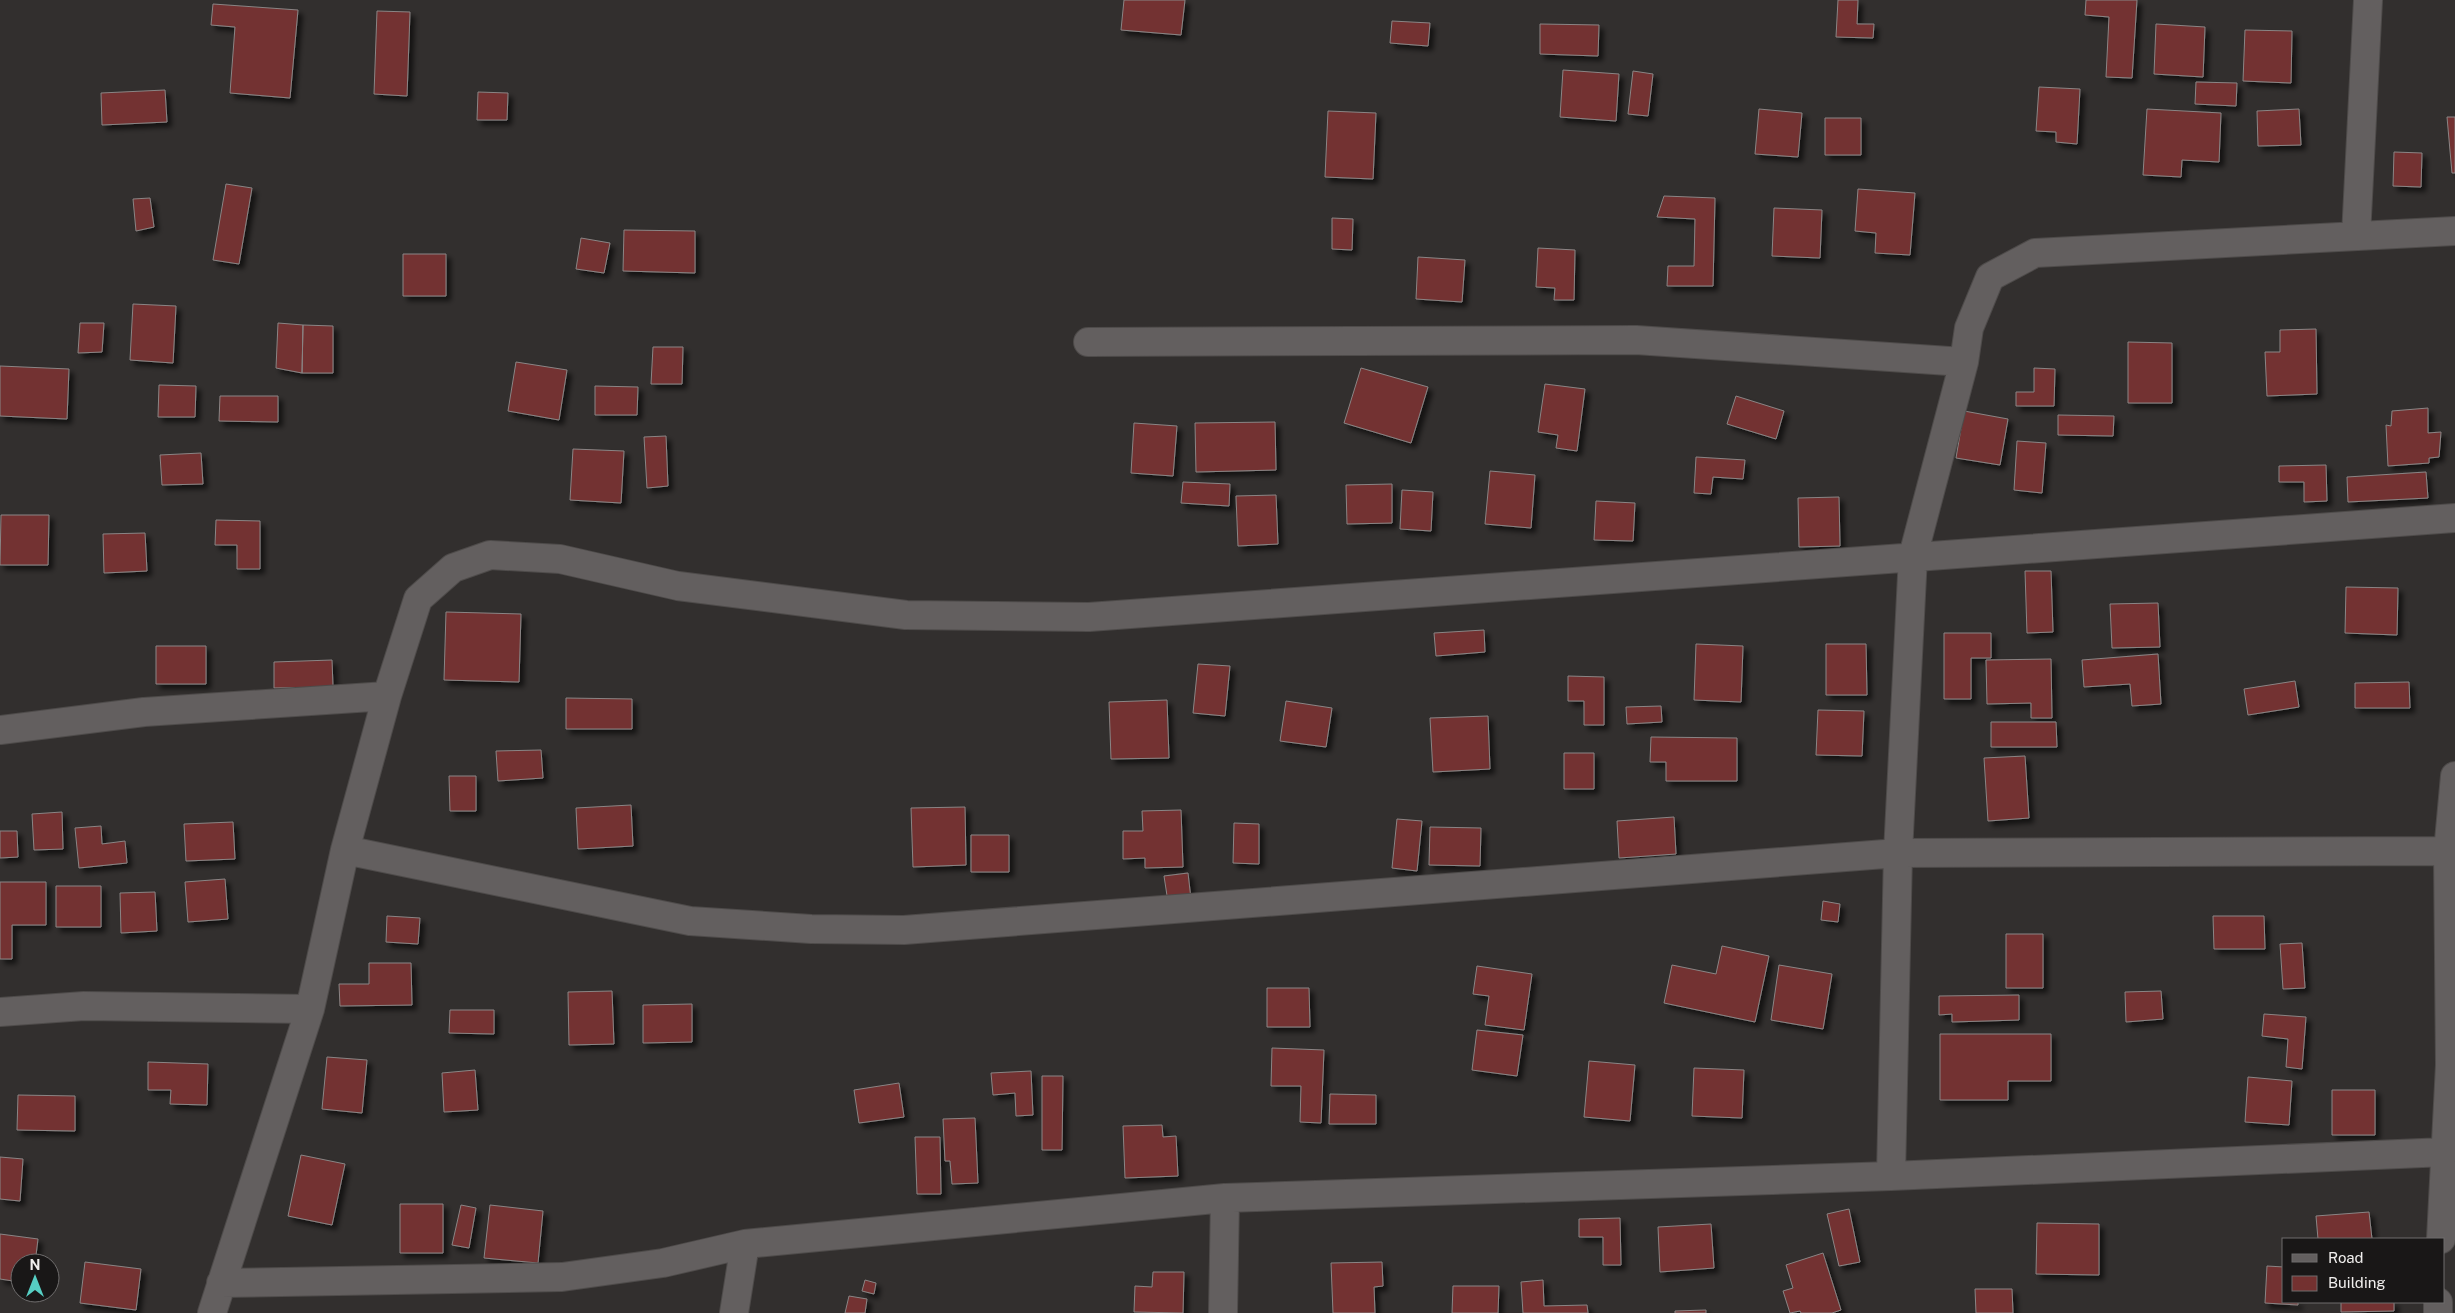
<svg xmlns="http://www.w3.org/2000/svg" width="2455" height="1313" font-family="'Public Sans',sans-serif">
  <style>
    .building { fill: #733130; stroke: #8a8585; filter: url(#shadow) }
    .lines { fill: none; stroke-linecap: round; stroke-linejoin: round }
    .street-casing { stroke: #4e4b4a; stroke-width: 30 }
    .street { stroke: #635f5f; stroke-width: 28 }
  </style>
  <defs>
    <filter id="shadow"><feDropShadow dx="4.5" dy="4.5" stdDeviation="2.5" flood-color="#0009"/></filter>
  </defs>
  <rect width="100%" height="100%" fill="#322f2e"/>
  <!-- building -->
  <path class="building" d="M1124 0H1185L1181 35 1121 30Z
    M1838 0H1858L1857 24H1874L1873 38 1836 37Z
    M2086 0H2137L2132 78 2106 77 2109 17 2085 15Z
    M213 4 298 10 290 98 230 93 235 27 211 25Z
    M377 11 410 12 407 96 374 94Z
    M1392 21 1430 23 1428 46 1390 43Z
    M1540 24 1599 25 1598 56 1540 54Z
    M2156 24 2205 27 2203 77 2154 74Z
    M2245 30 2292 31 2291 83 2243 81Z
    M1563 70 1619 74 1616 121 1560 117Z
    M1633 71 1653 74 1648 116 1628 114Z
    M2196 82 2237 83 2236 106 2195 104Z
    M2039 87 2080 89 2077 144 2056 142V132L2036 131Z
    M165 90 167 122 102 125 101 93Z
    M478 92 508 93 507 120H477Z
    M1759 109 1802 113 1798 157 1755 154Z
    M2147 109 2221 113 2219 162 2182 160 2181 177 2143 175Z
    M2299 109 2301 145 2258 146 2257 111Z
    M1328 111 1376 113 1373 179 1325 177Z
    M2447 117H2455V173H2452Z
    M1825 118H1861V155H1825Z
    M2394 152 2422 153 2421 187 2393 186Z
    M226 184 252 188 239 264 213 260Z
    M1858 189 1915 193 1910 255 1875 253 1876 233 1855 231Z
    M1664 196 1715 198 1713 286H1667L1668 266H1694L1695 219 1657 217Z
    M150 198 154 227 136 231 133 199Z
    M1774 208 1822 210 1820 258 1772 256Z
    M1332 218 1353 219 1352 250 1332 249Z
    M624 230 695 231V273L623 271Z
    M581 238 610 243 604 273 576 269Z
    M1538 248 1575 250 1574 300H1554L1555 288 1536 287Z
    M403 254H446V296H403Z
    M1418 257 1465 260 1462 302 1416 299Z
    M133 304 176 306 173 363 130 360Z
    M80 323H104L102 352 78 353Z
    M278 323 303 325 302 373 276 368Z
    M303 325 333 326V373H302Z
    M2316 329 2317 394 2267 396 2265 352H2280V330Z
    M2128 342 2172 343V403H2128Z
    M653 347H683L682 384H651Z
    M516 362 567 370 559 420 508 411Z
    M0 366 69 369 67 419 0 416Z
    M1361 368 1428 387 1411 443 1344 423Z
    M2034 368 2055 369 2054 406H2016V392H2034Z
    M1545 384 1585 389 1577 451 1556 448 1558 435 1538 432Z
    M159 385 196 386 195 417H158Z
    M595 386 638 387 637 415H595Z
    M220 396H278V422L219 421Z
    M1736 396 1784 411 1776 439 1727 424Z
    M2428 408V433L2441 432 2439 457 2429 458V463L2388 466 2386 425 2391 426 2392 411Z
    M1964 411 2008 419 2000 465 1956 458Z
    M2058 415 2114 416 2113 436 2058 435Z
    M1275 422 1276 470 1196 472 1195 423Z
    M1134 423 1177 426 1173 476 1131 473Z
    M666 436 668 486 647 488 644 437Z
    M2017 441 2046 443 2042 493 2014 490Z
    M573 449 624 451 621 503 570 500Z
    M201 453 203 484 162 485 160 455Z
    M1696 457 1745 460 1743 479 1713 477 1711 494 1694 493Z
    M2326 465 2327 501 2304 502V482H2279V466Z
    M1490 471 1535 475 1531 528 1485 524Z
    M2426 472 2428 498 2348 502 2347 477Z
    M1183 482 1230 484 1229 506 1181 503Z
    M1392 484V523L1347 524 1346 485Z
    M1402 490 1433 492 1431 531 1400 529Z
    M1276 495 1278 544 1238 546 1236 496Z
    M1839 497 1840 546 1799 547 1798 498Z
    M1596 501 1635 503 1633 541 1594 540Z
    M1 515H49L48 565H0Z
    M216 520 260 521V569H237V545H215Z
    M145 533 147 571 104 573 103 534Z
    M2025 571H2051L2053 632 2027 633Z
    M2346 587 2398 588 2397 635 2345 633Z
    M2158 603 2160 647 2112 648 2110 604Z
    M446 612 521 614 519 682 444 680Z
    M1484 630 1485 652 1436 656 1434 633Z
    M1944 633H1991V658H1971V699H1944Z
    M1696 644 1743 646 1741 702 1694 700Z
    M1826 644H1866L1867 695H1826Z
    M156 646H206V684H156Z
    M2158 654 2161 704 2132 706 2130 684 2084 687 2082 660Z
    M2051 659 2052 718H2031V703L1987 704 1986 660Z
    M332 660 333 687 274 688V662Z
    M1198 664 1230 666 1225 716 1193 713Z
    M1568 676 1604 677V725H1584V701H1568Z
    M2295 681 2299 707 2248 715 2244 689Z
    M2409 682 2410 708H2355V683Z
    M566 698 632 699V729H566Z
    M1167 700 1169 758 1111 759 1109 702Z
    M1286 701 1332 708 1326 747 1280 741Z
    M1661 706 1662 722 1627 724 1626 707Z
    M1818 710 1864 711 1862 756 1816 755Z
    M1488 716 1490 769 1433 772 1430 718Z
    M1991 722H2056L2057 747H1991Z
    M1651 737 1737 738V781H1666V762H1650Z
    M541 750 543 778 498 781 496 751Z
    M1564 753H1594V789H1564Z
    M2025 756 2029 818 1988 821 1984 758Z
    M449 776H476V811H450Z
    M631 805 633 846 578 849 576 808Z
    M965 807 966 865 913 867 911 808Z
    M1181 810 1183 867 1145 868V858L1123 859V831H1143L1142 811Z
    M62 812 63 849 34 850 32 814Z
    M1674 817 1676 854 1619 858 1617 821Z
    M1397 819 1422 821 1417 871 1392 868Z
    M233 822 235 859 186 861 184 824Z
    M1234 823 1259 824V864L1233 863Z
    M101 826 102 844 125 841 127 863 79 868 75 828Z
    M1430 827 1481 828 1480 866 1429 865Z
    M0 831H17L18 857 0 858Z
    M971 835H1009V872H971Z
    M1188 873 1191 899 1168 902 1164 876Z
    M225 879 228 919 188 922 185 882Z
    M0 882H46V925H12V959H0Z
    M56 886H101V927H56Z
    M155 892 157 931 121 933 120 893Z
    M1823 901 1840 904 1838 922 1821 920Z
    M387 916 420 918 418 944 386 942Z
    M2213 916H2264L2265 949H2214Z
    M2006 934H2043V988H2006Z
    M2302 943 2305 988 2283 989 2280 944Z
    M1722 946 1769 956 1755 1022 1664 1003 1672 965 1716 974Z
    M369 963H411L412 1005 340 1006 339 984H369Z
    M1779 965 1832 974 1823 1029 1771 1020Z
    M1477 966 1532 974 1524 1030 1485 1025 1489 996 1473 994Z
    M1267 988H1309L1310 1027H1267Z
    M612 991 614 1044 569 1045 568 992Z
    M2161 991 2163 1019 2126 1022 2125 992Z
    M2019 995V1020L1952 1022V1014L1939 1015V996Z
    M692 1004V1042L643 1043V1005Z
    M450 1010H494V1034L449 1033Z
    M2264 1014 2306 1017 2302 1069 2286 1067 2288 1039 2262 1036Z
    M1477 1030 1523 1035 1517 1076 1472 1070Z
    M1940 1034H2051V1081H2008V1100H1940Z
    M1272 1048 1324 1050 1321 1123 1300 1122 1301 1086H1271Z
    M327 1057 367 1060 362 1113 322 1109Z
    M1589 1061 1635 1065 1630 1121 1584 1117Z
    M148 1062 208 1064 207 1105 170 1104 171 1090H148Z
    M1694 1068 1744 1070 1742 1118 1692 1116Z
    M475 1070 478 1110 444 1112 442 1073Z
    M1031 1071 1033 1115 1016 1116 1015 1093 993 1095 991 1073Z
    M1042 1076H1063L1062 1150H1042Z
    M2248 1077 2292 1081 2289 1125 2245 1122Z
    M899 1083 904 1117 859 1123 854 1090Z
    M2332 1090H2375V1135H2332Z
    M1330 1094 1376 1095V1124H1329Z
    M18 1095 75 1096V1131L17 1130Z
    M975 1118 978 1183 952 1184 950 1161H945L943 1119Z
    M1162 1125 1163 1137 1176 1136 1178 1176 1125 1178 1123 1126Z
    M915 1137H940L941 1194H917Z
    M301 1155 345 1164 332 1225 288 1216Z
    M0 1157 23 1159 20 1201 0 1199Z
    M400 1204H443V1253H400Z
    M461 1205 476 1208 469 1248 452 1245Z
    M490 1205 543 1211 538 1263 484 1258Z
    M1849 1209 1860 1262 1839 1266 1827 1214Z
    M2369 1212 2372 1239H2318L2316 1216Z
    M1620 1218 1621 1265H1603V1237H1579V1219Z
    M2037 1223 2099 1224V1275L2036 1274Z
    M1711 1224 1714 1268 1660 1272 1658 1227Z
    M0 1234 38 1239 35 1263H20V1282L0 1279Z
    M1823 1253 1841 1310 1832 1313H1801L1800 1311 1790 1313 1783 1291 1793 1288 1786 1265Z
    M85 1262 141 1269 136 1310 80 1303Z
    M1382 1262 1383 1286 1374 1287 1375 1313H1333L1331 1263Z
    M2267 1266 2284 1267V1302H2298V1305L2265 1303Z
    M1153 1272H1184L1183 1313 1134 1312 1135 1286 1152 1287Z
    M865 1280 876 1283 874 1294 862 1291Z
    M1543 1280 1544 1306 1587 1305 1588 1313H1523L1521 1282Z
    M1453 1286H1499L1498 1313H1452Z
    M1975 1289H2012L2013 1313H1976Z
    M849 1296 867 1299 865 1313H845Z
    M2341 1302H2394V1311L2341 1312Z
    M1706 1310V1313H1675V1311Z"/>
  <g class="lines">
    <!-- street casing -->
    <g class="street-casing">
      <path id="street" d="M2356 236 2368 0
        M1088 342 1636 340 1964 362
        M0 730 144 712 387 696
        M345 850 690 921 811 929 904 930 1898 853 2455 851
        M0 1012 84 1006 310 1009
        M1891 1176 1898 853 1913 556 1964 362 1969 328 1990 277 2035 253 2455 231
        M2441 1239 2450 1065 2448 852 2455 776
        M221 1283 562 1277 663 1263 745 1244 1225 1198 1891 1176 2445 1152
        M212 1313 310 1009 345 850 387 696 418 599 453 568 490 555 560 559 678 586 906 615 1089 617 2455 518
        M734 1313 745 1244
        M1223 1313 1225 1198
        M2438 1313V1302"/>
    </g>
    <!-- street -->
    <use href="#street" class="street"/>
  </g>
  <!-- legend -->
  <rect x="2282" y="1238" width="162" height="65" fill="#191717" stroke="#6f6d6d"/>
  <rect x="2292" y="1254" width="25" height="8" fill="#635f5f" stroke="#6f6d6d"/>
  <text x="2328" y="1263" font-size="15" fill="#f1efee">Road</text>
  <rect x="2292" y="1276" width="25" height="15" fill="#733130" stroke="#6f6d6d"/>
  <text x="2328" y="1288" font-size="15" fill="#f1efee">Building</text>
  <!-- north arrow -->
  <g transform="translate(35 1278)"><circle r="24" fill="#191717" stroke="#6f6d6d"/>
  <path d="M0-4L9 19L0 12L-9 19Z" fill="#56cec3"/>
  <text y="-8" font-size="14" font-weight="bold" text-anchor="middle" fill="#f1efee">N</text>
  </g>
</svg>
